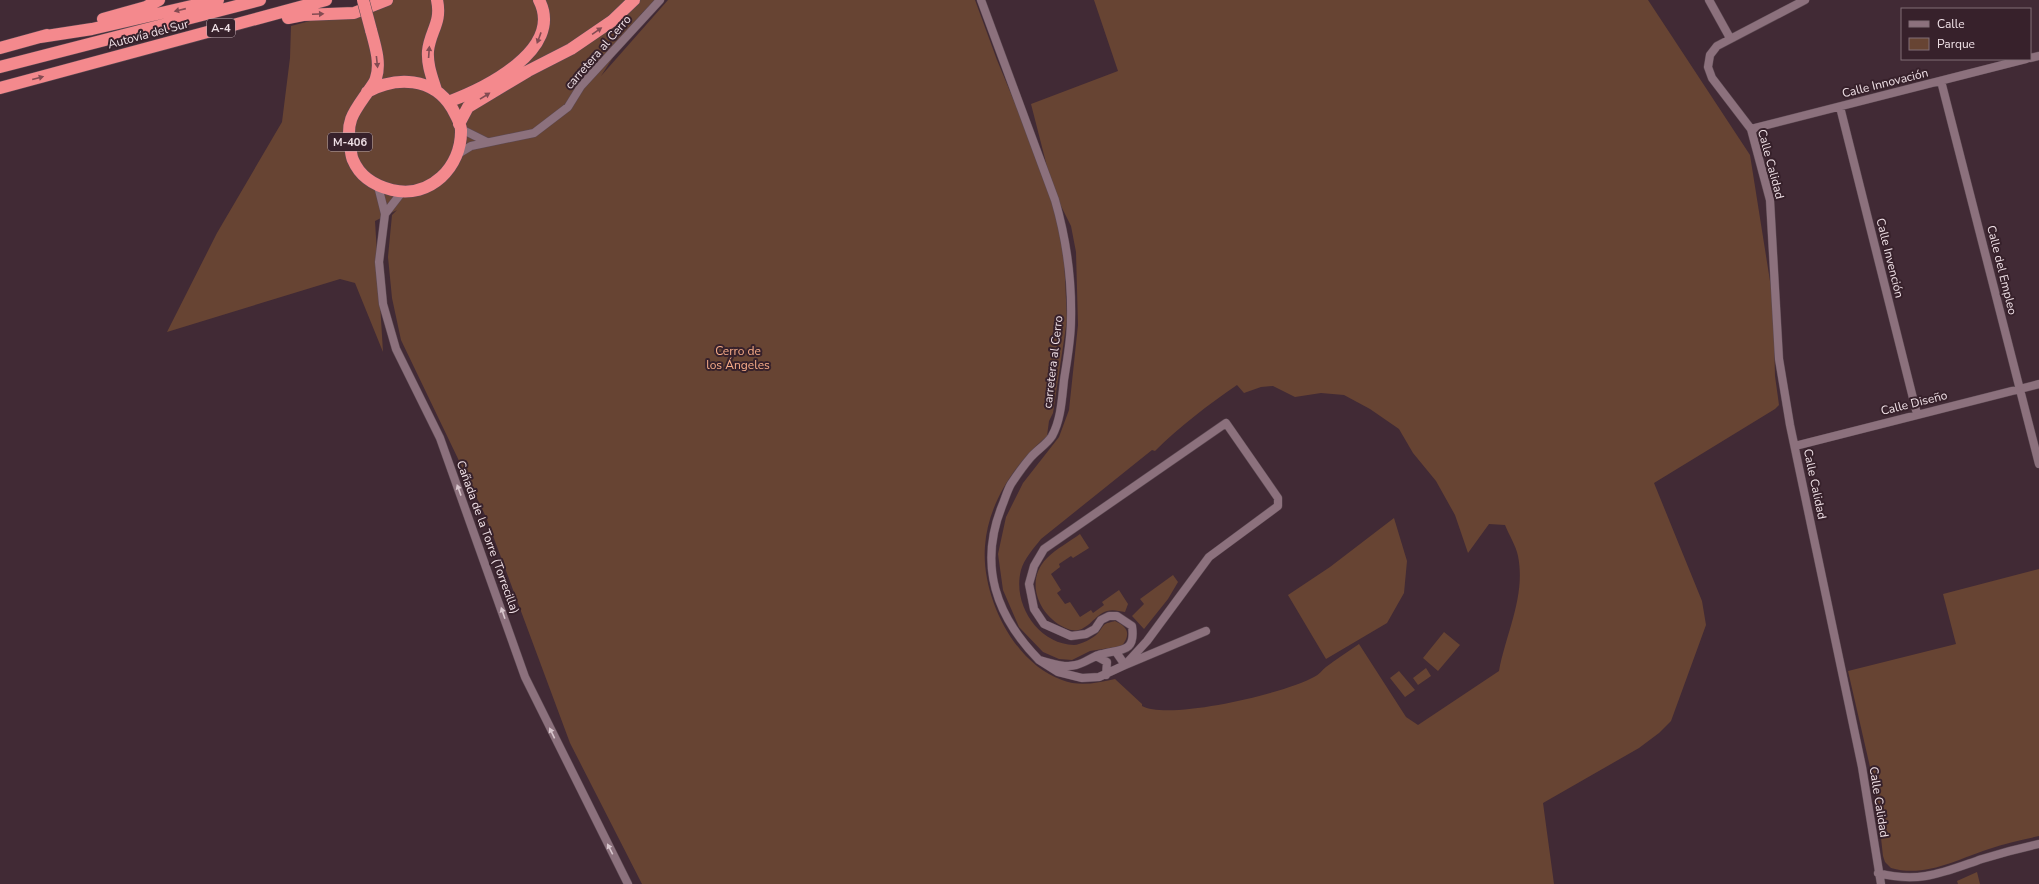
<svg xmlns="http://www.w3.org/2000/svg" width="2039" height="884" font-family="'Nunito Sans',sans-serif">
  <style>
    .green { fill: #674433 }
    .lines { fill: none; stroke-linecap: round; stroke-linejoin: round }
    .minor-casing { stroke: #5c4952; stroke-width: 9 }
    .highway-casing { stroke: #5c4952; stroke-width: 13 }
    .minor { stroke: #8c717d; stroke-width: 8 }
    .highway { stroke: #f4898d; stroke-width: 12 }
    .highway-bridge-casing { stroke: #5c4952; stroke-width: 13; stroke-linecap: butt }
    .highway-bridge { stroke: #f4898d; stroke-width: 12 }
    .oneway { fill: #834b52 }
    .oneway2 { fill: #d8c6cd }
    .labels { text-anchor: middle; stroke-width: 4; stroke-linejoin: round; paint-order: stroke }
    .shield { fill: #37212b; stroke: #b9a8af; stroke-width: 1 }
    .shield-label { font-size: 11px; font-weight: bold; fill: #f1e2e8 }
    .street-label { font-size: 12px; fill: #f1e2e8; stroke: #37212b }
    .park-label { font-size: 12px; fill: #f7ac88; stroke: #37212b }
  </style>
  <rect width="100%" height="100%" fill="#412a35"/>
  <!-- green -->
  <path class="green" d="M389 0H655L641 14 601 76 668 0H975L997 60 1055 200 1064 258 1067 320 1053 413 1049 421 1047 436C1015 463 988 503 985 546 981 595 1013 663 1062 680 1079 687 1097 683 1115 679L1142 704V706C1169 721 1286 693 1314 677 1319 675 1322 670 1326 667 1336 659 1348 652 1359 644L1406 717 1418 725 1499 671C1506 633 1526 596 1518 556 1516 546 1509 535 1505 525L1489 524 1468 553 1455 515 1436 481 1413 453 1399 429 1370 409 1344 395 1321 393 1295 397 1273 386 1261 387 1244 393 1237 385C1208 405 1180 426 1155 451L1152 450 1041 539C1034 548 1024 559 1021 570 1012 604 1038 644 1074 645 1080 645 1094 638 1098 633 1100 631 1102 627 1104 625 1106 623 1111 622 1115 621 1128 627 1131 634 1122 646L1090 651 1072 660 1059 659 1043 652 1019 627 1003 590 998 554 1006 517 1023 483 1059 437 1069 410 1078 325 1076 252 1071 226 1053 190 1031 104 1118 71 1094 0H1648L1750 155 1773 300 1775 376 1779 405 1775 409 1654 483 1702 601 1706 625 1671 721 1659 733 1639 748 1543 803 1554 884H642L570 743 486 517 401 340 392 298 388 257 392 215 397 210 375 221 383 352 355 283 340 279 167 332 217 233 282 122 290 58 291 26Z
    M1394 518 1407 561 1404 593 1387 623 1326 659 1288 595 1330 567Z
    M1080 534 1089 548 1073 558 1071 556 1059 564 1060 567 1051 574 1061 590 1057 593 1065 604 1070 602 1080 617 1091 610 1093 613 1104 605 1102 602 1119 590 1128 604 1125 612C1119 611 1113 609 1107 611 1093 615 1086 636 1068 629 1040 618 1023 582 1047 558 1056 549 1069 542 1080 534Z
    M2039 569V836C2022 840 2005 843 1989 849 1958 859 1925 878 1891 868L1885 862 1883 856 1876 793 1848 671 1956 644 1943 594Z
    M1173 575 1178 582 1168 599 1144 629 1132 616 1144 604 1140 599Z
    M1444 632 1460 645 1438 671 1423 658Z
    M1426 668 1431 676 1418 685 1413 678Z
    M1399 671 1415 690 1405 697 1390 678Z
    M1977 872 1980 884H1958L1957 881Z"/>
  <g class="lines">
    <!-- minor casing -->
    <g class="minor-casing">
      <path id="minor" d="M981 0 1055 200C1066 238 1072 280 1071 320 1071 340 1067 360 1064 380 1062 398 1061 420 1052 436 1047 444 1037 450 1031 457 1024 465 1017 475 1011 484 1007 491 1005 499 1002 506 978 566 996 616 1039 660
        M1709 0 1730 38
        M1805 0 1717 46 1710 55 1708 67 1712 78 1751 129 1770 200 1779 359 1790 425 1862 767 1881 884
        M2030 58 2039 56
        M1941 81 2039 464
        M1840 107 1917 414
        M461 129 487 142
        M1751 129 2026 59
        M458 154 471 146 534 133 568 107 581 86 660 0
        M378 186 385 214 379 262 383 304 396 349 440 438 525 677 628 884
        M385 214 402 192
        M1226 423 1278 498V506L1209 557 1147 641 1125 665 1099 677 1082 678 1058 672 1039 660C1051 663 1064 668 1076 665 1085 663 1093 656 1102 654 1121 649 1136 653 1132 626L1117 616H1109L1101 620 1095 629 1086 634 1071 636 1044 624 1034 609 1029 584 1034 566 1044 549Z
        M1795 446 2039 384
        M1116 652 1125 665 1206 631
        M1096 656 1107 662 1106 675
        M1878 873C1920 884 1944 872 1982 859 2001 853 2020 848 2039 844"/>
    </g>
    <!-- highway casing -->
    <g class="highway-casing">
      <path id="highway" d="M288 18 303 15 354 13 387 0
        M103 19 146 7 159 0
        M40 37 92 29 218 0
        M0 48 47 35
        M0 67 260 0
        M0 88 326 0
        M436 90C432 77 427 65 428 51 430 31 442 23 437 0
        M367 92C396 76 433 77 452 108 455 114 461 123 461 130 462 167 430 199 392 190 376 186 360 177 353 160 351 156 351 150 350 145 346 121 353 113 367 93 370 88 375 83 376 78 381 63 375 45 371 30
        M448 102C483 89 565 50 539 0
        M459 124 468 107 528 71 571 49 612 21 634 0"/>
    </g>
    <!-- minor -->
    <use href="#minor" class="minor"/>
    <!-- highway -->
    <use href="#highway" class="highway"/>
    <!-- highway-bridge casing -->
    <g class="highway-bridge-casing">
      <path id="highway-bridge" d="M363 0 371 30"/>
    </g>
    <!-- highway-bridge -->
    <use href="#highway-bridge" class="highway-bridge"/>
  </g>
  <!-- one-way arrows -->
  <defs><path id="oneway-solid" d="M-6-.8H1V-3.2L6.5 0L1 3.2V.8H-6Z"/></defs>
  <g class="oneway">
    <use href="#oneway-solid" transform="translate(180 10) rotate(167)"/>
    <use href="#oneway-solid" transform="translate(318 14) rotate(-2)"/>
    <use href="#oneway-solid" transform="translate(597 31) rotate(-35)"/>
    <use href="#oneway-solid" transform="translate(539 38) rotate(110)"/>
    <use href="#oneway-solid" transform="translate(429 52) rotate(-86)"/>
    <use href="#oneway-solid" transform="translate(377 62) rotate(84)"/>
    <use href="#oneway-solid" transform="translate(38 78) rotate(-15)"/>
    <use href="#oneway-solid" transform="translate(485 96) rotate(-32)"/>
  </g>
  <g class="oneway2">
    <use href="#oneway-solid" transform="translate(459 490) rotate(-110)"/>
    <use href="#oneway-solid" transform="translate(503 613) rotate(-109)"/>
    <use href="#oneway-solid" transform="translate(552 733) rotate(-116)"/>
    <use href="#oneway-solid" transform="translate(610 849) rotate(-117)"/>
  </g>
  <g class="labels">
    <!-- shield labels -->
    <g class="shield">
      <rect x="207" y="19" width="28" height="18" rx="3"/>
      <rect x="328" y="133" width="44" height="18" rx="3"/>
    </g>
    <g class="shield-label">
      <text x="221" y="32">A-4</text>
      <text x="350" y="146">M-406</text>
    </g>
    <!-- street labels -->
    <g class="street-label">
      <text transform="translate(148 34) rotate(-15)" y="4">Autovía del Sur</text>
      <text transform="translate(598 52) rotate(-49)" y="4">carretera al Cerro</text>
      <text transform="translate(1885 83) rotate(-14)" y="4">Calle Innovación</text>
      <text transform="translate(1771 164) rotate(75)" y="4">Calle Calidad</text>
      <text transform="translate(1890 258) rotate(76)" y="4">Calle Invención</text>
      <text transform="translate(2002 270) rotate(76)" y="4">Calle del Empleo</text>
      <text transform="translate(1053 362) rotate(-83)" y="4">carretera al Cerro</text>
      <text transform="translate(1914 403) rotate(-14)" y="4">Calle Diseño</text>
      <text transform="translate(1815 484) rotate(78)" y="4">Calle Calidad</text>
      <text transform="translate(488 537) rotate(70)" y="4">Cañada de la Torre (Torrecilla)</text>
      <text transform="translate(1879 802) rotate(81)" y="4">Calle Calidad</text>
    </g>
    <!-- park labels -->
    <g class="park-label">
      <text x="738" y="355">Cerro de<tspan x="738" dy="14">los Ángeles</tspan></text>
    </g>
  </g>
  <!-- legend -->
  <rect x="1901" y="8" width="130" height="52" fill="#37212b" stroke="#816e77"/>
  <rect x="1909" y="21" width="20" height="6" fill="#8c717d" stroke="#816e77"/>
  <text x="1937" y="28" font-size="12" fill="#f1e2e8">Calle</text>
  <rect x="1909" y="38" width="20" height="12" fill="#674433" stroke="#816e77"/>
  <text x="1937" y="48" font-size="12" fill="#f1e2e8">Parque</text>
</svg>
